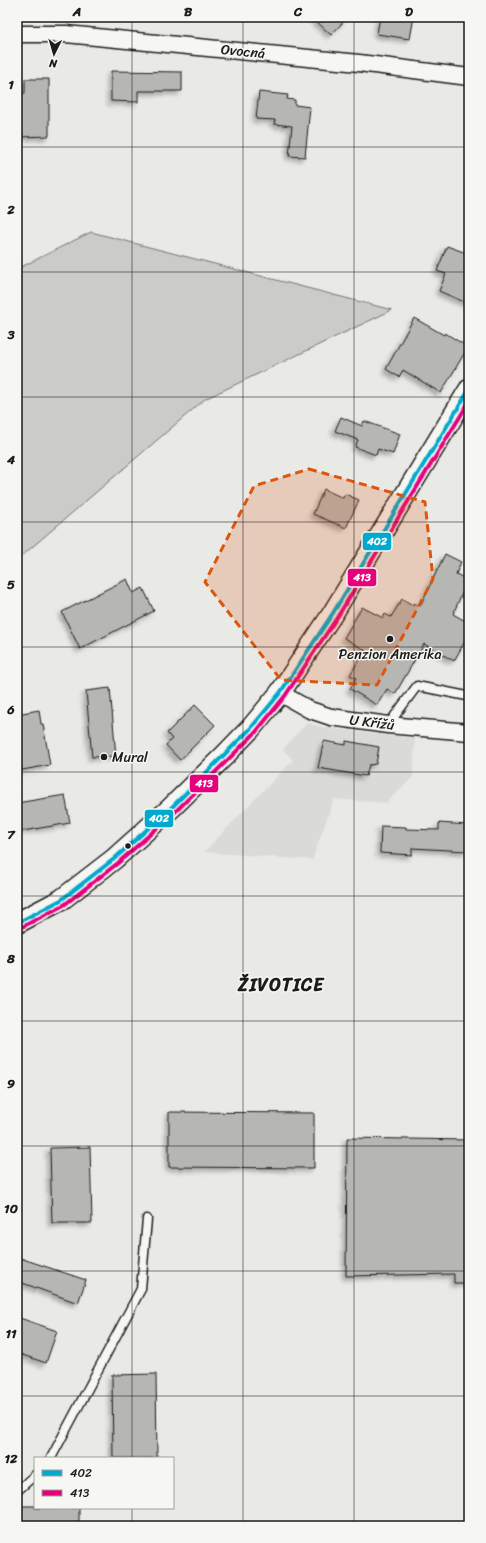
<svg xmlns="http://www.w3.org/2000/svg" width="486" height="1543" font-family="Sriracha,sans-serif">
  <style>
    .built { fill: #dadad6 }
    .green { fill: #cbcbc7; stroke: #747472 }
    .building { fill: #b6b6b3; stroke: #1c1c1c; filter: url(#shadow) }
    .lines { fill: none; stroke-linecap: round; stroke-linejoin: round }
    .service-casing { stroke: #1c1c1c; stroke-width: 11 }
    .minor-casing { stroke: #1c1c1c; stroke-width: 19 }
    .tertiary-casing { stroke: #1c1c1c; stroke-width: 23 }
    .service { stroke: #f6f6f2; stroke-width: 8 }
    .minor { stroke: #f6f6f2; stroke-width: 16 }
    .tertiary { stroke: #f6f6f2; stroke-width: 20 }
    .bus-1-casing { stroke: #f6f6f2; stroke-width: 7 }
    .bus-2-casing { stroke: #f6f6f2; stroke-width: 7 }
    .bus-1 { stroke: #00a9ce; stroke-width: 4 }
    .bus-2 { stroke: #e5007d; stroke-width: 4 }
    .marked { fill: #de560d; fill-opacity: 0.2; stroke: #de560d; stroke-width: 3; stroke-dasharray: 8 5; stroke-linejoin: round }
    .grid { fill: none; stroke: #1c1c1c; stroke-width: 1; stroke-opacity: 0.55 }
    .poi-dot { fill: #1c1c1c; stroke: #f6f6f2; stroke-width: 1.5 }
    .labels { text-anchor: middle; stroke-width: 3; stroke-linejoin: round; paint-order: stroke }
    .street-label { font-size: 14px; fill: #1c1c1c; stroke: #f6f6f2 }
    .poi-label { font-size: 14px; fill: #1c1c1c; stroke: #f6f6f2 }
    .district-label { font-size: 18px; font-weight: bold; letter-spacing: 1px; fill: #1c1c1c; stroke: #f6f6f2 }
    .line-badge { stroke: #f6f6f2; stroke-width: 1.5 }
    .badge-label { font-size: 11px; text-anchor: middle; font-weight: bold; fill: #fff }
    .neatline { fill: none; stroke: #1c1c1c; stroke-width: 1.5 }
    .grid-label { font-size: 13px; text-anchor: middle; font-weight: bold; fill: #1c1c1c }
  </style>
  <defs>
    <filter id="shadow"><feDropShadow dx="-3.5" dy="3.5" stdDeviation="2" flood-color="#0004"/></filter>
  </defs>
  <rect width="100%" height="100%" fill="#e9e9e5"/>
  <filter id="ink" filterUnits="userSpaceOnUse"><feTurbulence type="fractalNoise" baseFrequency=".025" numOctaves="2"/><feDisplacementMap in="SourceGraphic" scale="8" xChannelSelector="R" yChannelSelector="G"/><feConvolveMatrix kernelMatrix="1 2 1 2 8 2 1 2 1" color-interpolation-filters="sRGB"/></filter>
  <g filter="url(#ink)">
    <!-- built -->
    <path class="built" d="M307 723 326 728 415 738 413 777 386 803 334 799 312 860 204 852 293 760 283 749Z"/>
    <!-- green -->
    <path class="green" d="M91 232 392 310 205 399 17 560V269Z"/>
    <!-- building -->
    <path class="building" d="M312 17H348L331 35Z
      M380 17H414L410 39 377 34Z
      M111 71 182 72V91H138V102L111 101Z
      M25 79H49V136L19 137 17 96H18V93H25Z
      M259 92 288 95 287 99 295 100V105L310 107 305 157 289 156 292 126 274 124 275 120 256 119Z
      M447 246 469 254V304L439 291 446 274 437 271Z
      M414 318 444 335 445 333 468 347 441 393 403 370 399 377 386 369Z
      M341 417 362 426 364 421 400 434 393 454 378 449 376 455 355 447 358 440 335 431Z
      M324 489 343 498 345 494 359 500 346 528 313 514Z
      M445 554 461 562 456 574 468 580 453 614 469 623V634L454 661 424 644 395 694 387 689 377 705 350 689 356 678 350 675 365 650 344 638 362 607 383 618 385 614 391 617 402 599 413 605 414 603 420 606Z
      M127 579 133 593 143 588 154 611 80 649 62 612Z
      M110 688 116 756 92 757 86 691Z
      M195 705 215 725 180 760 166 745 172 739 167 733Z
      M39 710 41 724H43L50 765 17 771V714Z
      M324 741 346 745V741L379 747 376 764 369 765 366 776 318 768Z
      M65 795 70 823 17 832V803Z
      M439 823 468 825 467 851 412 848V855L380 853 381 826 406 827V829L439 830Z
      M169 1112 314 1113V1168L169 1167Z
      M347 1138 469 1140V1283H454V1274L346 1276Z
      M90 1147 92 1223H52L50 1148Z
      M17 1257 86 1280 78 1303 17 1281Z
      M17 1317 57 1331 46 1363 17 1353Z
      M156 1374 157 1458H113L112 1375Z
      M17 1506H35V1508H79V1526H17Z"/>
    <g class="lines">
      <!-- service casing -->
      <g class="service-casing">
        <path id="service" d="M388 725 417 686 467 696
          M51 1458 141 1289 147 1219
          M17 1491 35 1475"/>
      </g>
      <!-- minor casing -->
      <g class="minor-casing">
        <path id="minor" d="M17 34H66L359 63 469 77
          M280 693 310 710 331 717 388 725 469 732"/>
      </g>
      <!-- tertiary casing -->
      <g class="tertiary-casing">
        <path id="tertiary" d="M17 923 61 900 114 859 171 808 224 756 251 728 280 693 333 613 469 390"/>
      </g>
      <!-- service -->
      <use href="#service" class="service"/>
      <!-- minor -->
      <use href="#minor" class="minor"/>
      <!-- tertiary -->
      <use href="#tertiary" class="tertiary"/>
      <!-- bus-1 casing -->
      <g class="bus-1-casing">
        <path id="bus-1" d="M17 923 61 900 114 859 171 808 251 728 280 693 333 613 469 390"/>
      </g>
      <!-- bus-2 casing -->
      <g class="bus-2-casing">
        <path id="bus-2" d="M20 928 64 905 118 863 175 812 256 732 285 696 338 616 469 402"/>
      </g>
      <!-- bus-1 -->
      <use href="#bus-1" class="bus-1"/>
      <!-- bus-2 -->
      <use href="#bus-2" class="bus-2"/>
    </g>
  </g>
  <!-- marked area -->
  <path class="marked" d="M309 469 425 502 433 579 377 685 281 680 205 582 254 486Z"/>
  <!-- grid -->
  <path class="grid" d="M132 17V1458M243 17V1526M354 17V1526M17 147H469M17 272H469M17 397H469M17 522H469M17 647H469M17 772H469M17 896H469M17 1021H469M17 1146H469M17 1271H469M17 1396H469M132 1508V1526"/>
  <!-- markers -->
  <g class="poi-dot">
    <circle cx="390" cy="639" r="4"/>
    <circle cx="104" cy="757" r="4"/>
    <circle cx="128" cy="846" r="3.5"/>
  </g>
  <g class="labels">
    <!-- street labels -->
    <g class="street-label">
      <text transform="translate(243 51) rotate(6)" y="5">Ovocná</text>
      <text transform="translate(372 722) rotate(7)" y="5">U Křížů</text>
    </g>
    <!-- poi labels -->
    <g class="poi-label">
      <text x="390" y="659">Penzion Amerika</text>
      <text x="112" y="762" text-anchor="start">Mural</text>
    </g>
    <!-- district labels -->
    <g class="district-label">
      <text x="281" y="991">ŽIVOTICE</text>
    </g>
  </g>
  <g class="line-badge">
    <rect x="362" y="532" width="30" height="19" rx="4" fill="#00a9ce"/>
    <rect x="347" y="568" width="30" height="19" rx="4" fill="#e5007d"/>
    <rect x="189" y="774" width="30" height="19" rx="4" fill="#e5007d"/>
    <rect x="144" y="809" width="30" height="19" rx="4" fill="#00a9ce"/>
  </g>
  <g class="badge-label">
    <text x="377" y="545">402</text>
    <text x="362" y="581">413</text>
    <text x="204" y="787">413</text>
    <text x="159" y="822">402</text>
  </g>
  <!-- margin -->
  <rect width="486" height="1543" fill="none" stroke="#f6f6f2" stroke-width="44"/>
  <!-- legend -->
  <rect x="34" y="1457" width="140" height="52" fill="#f6f6f2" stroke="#9f9f9c"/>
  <rect x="42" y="1470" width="20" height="6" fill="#00a9ce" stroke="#9f9f9c"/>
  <text x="70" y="1477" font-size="12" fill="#1c1c1c">402</text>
  <rect x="42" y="1490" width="20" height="6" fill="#e5007d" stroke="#9f9f9c"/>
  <text x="70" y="1497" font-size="12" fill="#1c1c1c">413</text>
  <!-- north arrow -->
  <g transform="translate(54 54) rotate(185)" stroke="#f6f6f2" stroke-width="3" paint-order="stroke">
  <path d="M0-3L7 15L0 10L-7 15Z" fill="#1c1c1c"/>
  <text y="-6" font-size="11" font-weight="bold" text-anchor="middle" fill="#1c1c1c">N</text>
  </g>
  <rect x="22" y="22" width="442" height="1499" class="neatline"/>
  <g class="grid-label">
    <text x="77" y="16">A</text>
    <text x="188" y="16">B</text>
    <text x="298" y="16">C</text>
    <text x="409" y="16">D</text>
    <text x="11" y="89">1</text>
    <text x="11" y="214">2</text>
    <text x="11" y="339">3</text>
    <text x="11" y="464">4</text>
    <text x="11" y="589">5</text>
    <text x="11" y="714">6</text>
    <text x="11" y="839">7</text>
    <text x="11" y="963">8</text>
    <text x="11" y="1088">9</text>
    <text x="11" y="1213">10</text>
    <text x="11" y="1338">11</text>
    <text x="11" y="1463">12</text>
  </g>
</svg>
